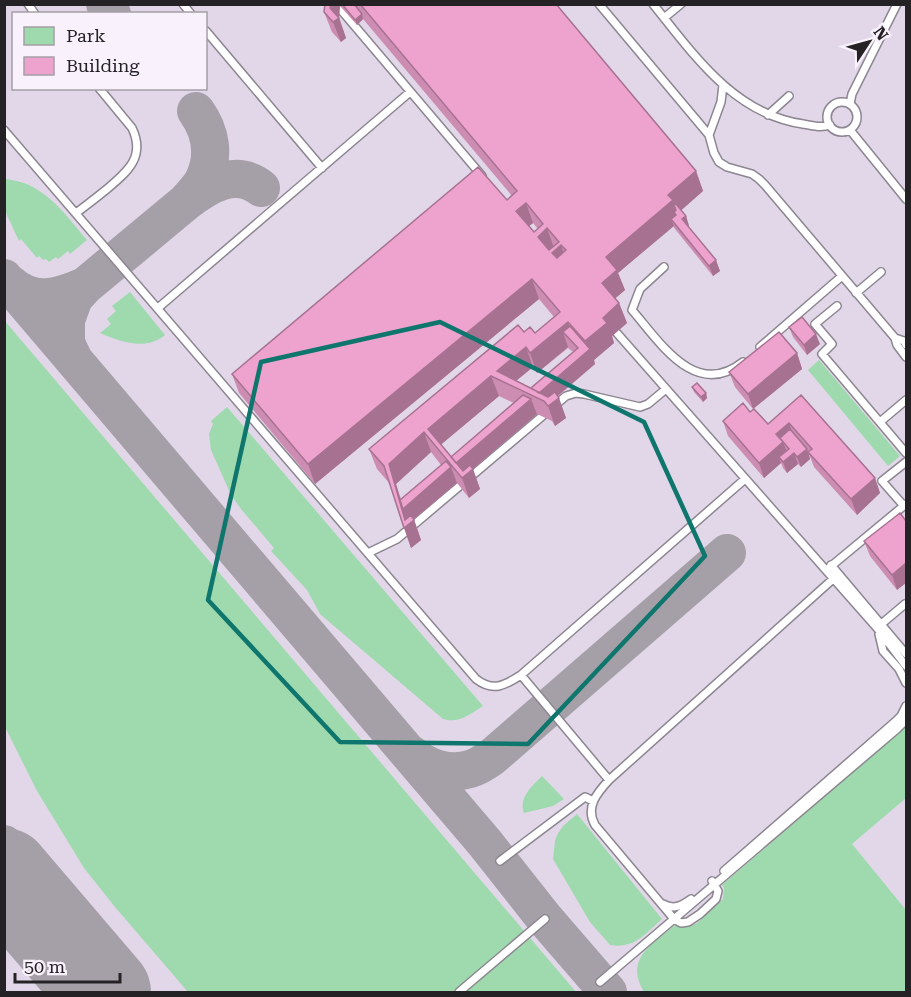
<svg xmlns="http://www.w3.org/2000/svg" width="911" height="997" font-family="'Roboto Serif',serif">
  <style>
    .built { fill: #e1d7e8; fill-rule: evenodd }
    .green { fill: #9edaad }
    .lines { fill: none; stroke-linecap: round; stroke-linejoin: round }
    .taxiway { stroke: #a5a0a8; stroke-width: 38 }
    .runway { stroke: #a5a0a8; stroke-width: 94 }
    .service-casing { stroke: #8c8690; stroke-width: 10 }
    .service { stroke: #fff; stroke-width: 7 }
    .wall { fill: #cd8cb2; fill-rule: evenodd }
    .shaded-wall { fill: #a77291 }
    .building { fill: #eea3cf; stroke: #a77291; stroke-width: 1.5; fill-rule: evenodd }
    .marked { fill: none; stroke: #0f766e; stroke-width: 4.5; stroke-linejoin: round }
  </style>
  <rect width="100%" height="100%" fill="#ebe5f0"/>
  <!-- built -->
  <path class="built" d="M5 5H906V992H5ZM14 14H206V88H14Z"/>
  <!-- green -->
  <path class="green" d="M6 179C12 180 18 181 24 183 51 193 69 219 87 240L70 254 68 251 58 259 56 257 49 262 46 259 43 260 39 256 37 258 21 239 19 241 5 211 4 180Z
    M130 292 165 335C146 351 121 342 100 333L111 324 107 319 116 311 112 306Z
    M4 320 576 992H188L115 907 84 868 37 791 5 727Z
    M819 360 900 456 888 466 808 370Z
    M227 407 483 706C470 714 459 724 443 719L320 614 307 590 271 551 274 548 241 509 231 495 211 450 209 434 213 424 211 421Z
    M906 726V798L852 844 906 910V992H644C624 959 652 944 675 925L684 926 696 924 723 899 724 888 722 885Z
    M542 776 564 799 553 806 524 813C518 798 532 786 542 776Z
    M577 814 662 919C645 934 635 949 610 945L590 922 553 859 555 841 557 835 563 826Z"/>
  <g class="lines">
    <!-- taxiway -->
    <path class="taxiway" d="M105 4 112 14
      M196 111C211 132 215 155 204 179 200 188 192 195 186 202 208 185 236 168 261 188
      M4 278 485 843 545 919 608 992
      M9 283C34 305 57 298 85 286L74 298 66 320V343L74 360
      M85 286 186 202
      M411 754C426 768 450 775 470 769 478 767 485 762 492 757L727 553
      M4 844 22 876 53 925 106 992"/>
    <!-- runway -->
    <path class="runway" d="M4 875 104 992"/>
    <!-- service casing -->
    <g class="service-casing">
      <path id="service" d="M28 4 35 14
        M183 4 191 14
        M336 4 482 176
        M599 4 709 135
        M653 4C694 55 734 114 803 124 813 126 821 128 830 125
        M664 18 681 4
        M206 31 322 168
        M723 85 721 102 709 135 714 153 719 162 727 167 752 174 759 179 765 185 895 338 897 345 906 357
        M827 117a15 15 0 1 1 30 0a15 15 0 1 1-30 0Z
        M850 104 852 94 897 4
        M768 115 789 96
        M4 130 476 679C493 692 504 686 521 675L745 479
        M850 130 906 199
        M76 213C87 205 97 197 107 189 127 172 146 157 132 128L99 88
        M664 267 640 289 632 310C660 342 695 400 743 362
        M856 293 881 272
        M837 306 815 324 832 344 822 354 906 453
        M158 308 410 92
        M616 332 877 628 906 666
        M895 338 904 341 906 345
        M760 347 842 276
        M880 422 906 400
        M904 506 882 481 906 462
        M368 553 397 539 566 396 576 393 584 394 640 407 648 404 666 389
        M831 565 906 654
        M830 567 906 504
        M879 626 905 604
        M879 634 883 651 899 669 906 683
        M521 675 609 780
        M500 861 585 797 593 801
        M724 871 896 721 901 716 906 706
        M712 881 718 891 716 899 700 914 688 922 681 923 674 919 595 825C585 807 597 793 609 780L833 579
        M663 904C674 910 681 906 691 899
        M600 982 897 729 906 720
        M459 992 545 919"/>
    </g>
    <!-- service -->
    <use href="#service" class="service"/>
  </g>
  <!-- wall -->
  <path class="wall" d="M325 4H556L696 171 703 191 681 210 686 216 689 226 688 227 720 271 713 276 675 229 673 226 618 273 625 290 615 298 619 303 627 323 612 336 614 343 594 360 595 364 558 396 566 418 555 426 552 421 537 414 473 469 480 489 469 498 457 483 414 519 421 540 411 548 390 484 377 469 369 449 524 332 535 333 554 317 539 299 315 484 239 393 232 374 507 200 512 196 363 19 357 25 340 6 339 17 346 38 341 42 332 32 324 12ZM533 223 538 229 534 232 529 226ZM568 348 573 352 531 388 516 381 533 367 537 373ZM499 396 514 403 451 457 440 445ZM431 452 441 465 401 499 396 484Z
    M789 327 820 344 807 355 793 337Z
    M797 353 802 369 753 409 735 387 729 372Z
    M692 387 706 393 707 398 703 402 694 392Z
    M801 395 875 478 880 493 857 515 814 467 809 454 810 459 801 467 798 464 787 473 783 468 781 463 764 478 728 436 723 421 750 412 768 424Z
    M906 521 897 590 870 556 864 541Z"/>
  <!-- shaded-wall -->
  <path class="shaded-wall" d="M331 4H340V6L339 18 346 38 341 42 333 22 330 8Z
    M362 14 363 19 357 25 355 20Z
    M696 171 703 191 676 215 674 212 678 222 671 219 674 226 618 273 625 290 610 303 602 283 606 257 668 195Z
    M526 203 533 223 523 231 516 211Z
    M686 216 689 226 686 229 682 219Z
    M547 228 554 248 545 257 538 237Z
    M561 245 569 265 559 273 552 253Z
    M716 260 720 271 713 276 709 266Z
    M532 279 539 299 315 484 308 464Z
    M619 303 627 323 612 336 614 343 594 360 595 364 547 405 544 401 536 395 588 351 585 341 603 318Z
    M568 322 575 342 563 332 568 347 537 373 530 353Z
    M816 334 820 344 807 355 804 345Z
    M526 347 533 367 511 385 497 371Z
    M797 353 802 369 753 409 748 394Z
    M491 376 499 396 437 448 428 429Z
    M706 393 707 398 703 402 701 397Z
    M559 398 566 418 555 426 548 406Z
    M531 399 537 414 473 469 480 489 469 498 462 478 455 464Z
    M789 423 794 438 783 442 789 457H779L781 463 764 478 759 463 776 434Z
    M424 432 431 452 396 484 403 508 451 467 457 483 408 524 414 520 421 540 411 548 404 528 389 464Z
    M807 449 810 459 801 467 797 457Z
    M794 453 798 464 787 473 783 462Z
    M875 478 880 493 857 515 851 499Z
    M906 563V583L897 590 892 575Z"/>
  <!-- building -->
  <path class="building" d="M325 4H331L330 8 339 18 333 22 324 12Z
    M342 4H354L362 14 355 20Z
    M360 4H556L696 171 668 195 673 200 606 257 617 270 602 283 619 303 603 318 607 323 585 341 568 322 530 353 526 347 497 371 548 397 555 392 559 398 548 406 544 401 491 376 428 429 463 471 470 465 473 469 462 478 424 432 389 464 405 520 411 515 414 520 404 528 384 466 369 449 518 325 524 332 530 327 535 333 560 312 532 279 308 464 232 374 478 167 507 200 517 191ZM526 203 543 224 534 232 516 211ZM547 228 559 242 549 250 538 237ZM561 245 566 250 557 258 552 253Z
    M676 204 686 216 682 219 716 260 709 266 671 219 676 215 674 212 676 210 674 205Z
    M802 317 816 334 804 345 789 327Z
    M570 326 590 349 539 393 531 388 578 348 563 332Z
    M779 332 797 353 748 394 729 372Z
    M697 383 706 393 701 397 692 387Z
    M523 395 531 399 456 463 451 457Z
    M801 395 875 478 851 499 808 452 812 449 789 423 776 434 783 442 759 463 723 421 743 403 750 412 754 409 768 424Z
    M790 429 807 449 797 457 794 453 783 462 779 457 789 449 780 438Z
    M446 461 451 467 403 509 400 500Z
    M900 513 906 521V563L892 575 864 541Z"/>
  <!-- marked area -->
  <path class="marked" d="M440 322 644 422 705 556 528 744 340 742 208 600 261 362Z"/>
  <!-- border -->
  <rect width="911" height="997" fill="none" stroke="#252226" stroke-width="12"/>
  <!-- legend -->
  <rect x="12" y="12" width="195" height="78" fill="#f9f2fd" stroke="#a49fa7" stroke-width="1.5"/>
  <rect x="24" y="27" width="30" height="18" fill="#9edaad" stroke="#a49fa7" stroke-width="1.5"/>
  <text x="66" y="42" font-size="18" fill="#252226">Park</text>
  <rect x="24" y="57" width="30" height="18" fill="#eea3cf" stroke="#a49fa7" stroke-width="1.5"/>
  <text x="66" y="72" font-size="18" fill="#252226">Building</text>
  <!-- north arrow -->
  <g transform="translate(869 42) rotate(54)" stroke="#f9f2fd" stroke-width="4.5" paint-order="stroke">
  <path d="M0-4.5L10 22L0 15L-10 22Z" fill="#252226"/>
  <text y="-9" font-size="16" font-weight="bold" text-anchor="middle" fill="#252226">N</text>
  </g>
  <!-- scale -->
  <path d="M15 973v9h105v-9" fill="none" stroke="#252226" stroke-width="3"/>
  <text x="24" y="973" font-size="18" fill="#252226" stroke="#f9f2fd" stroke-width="4.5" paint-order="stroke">50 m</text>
</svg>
